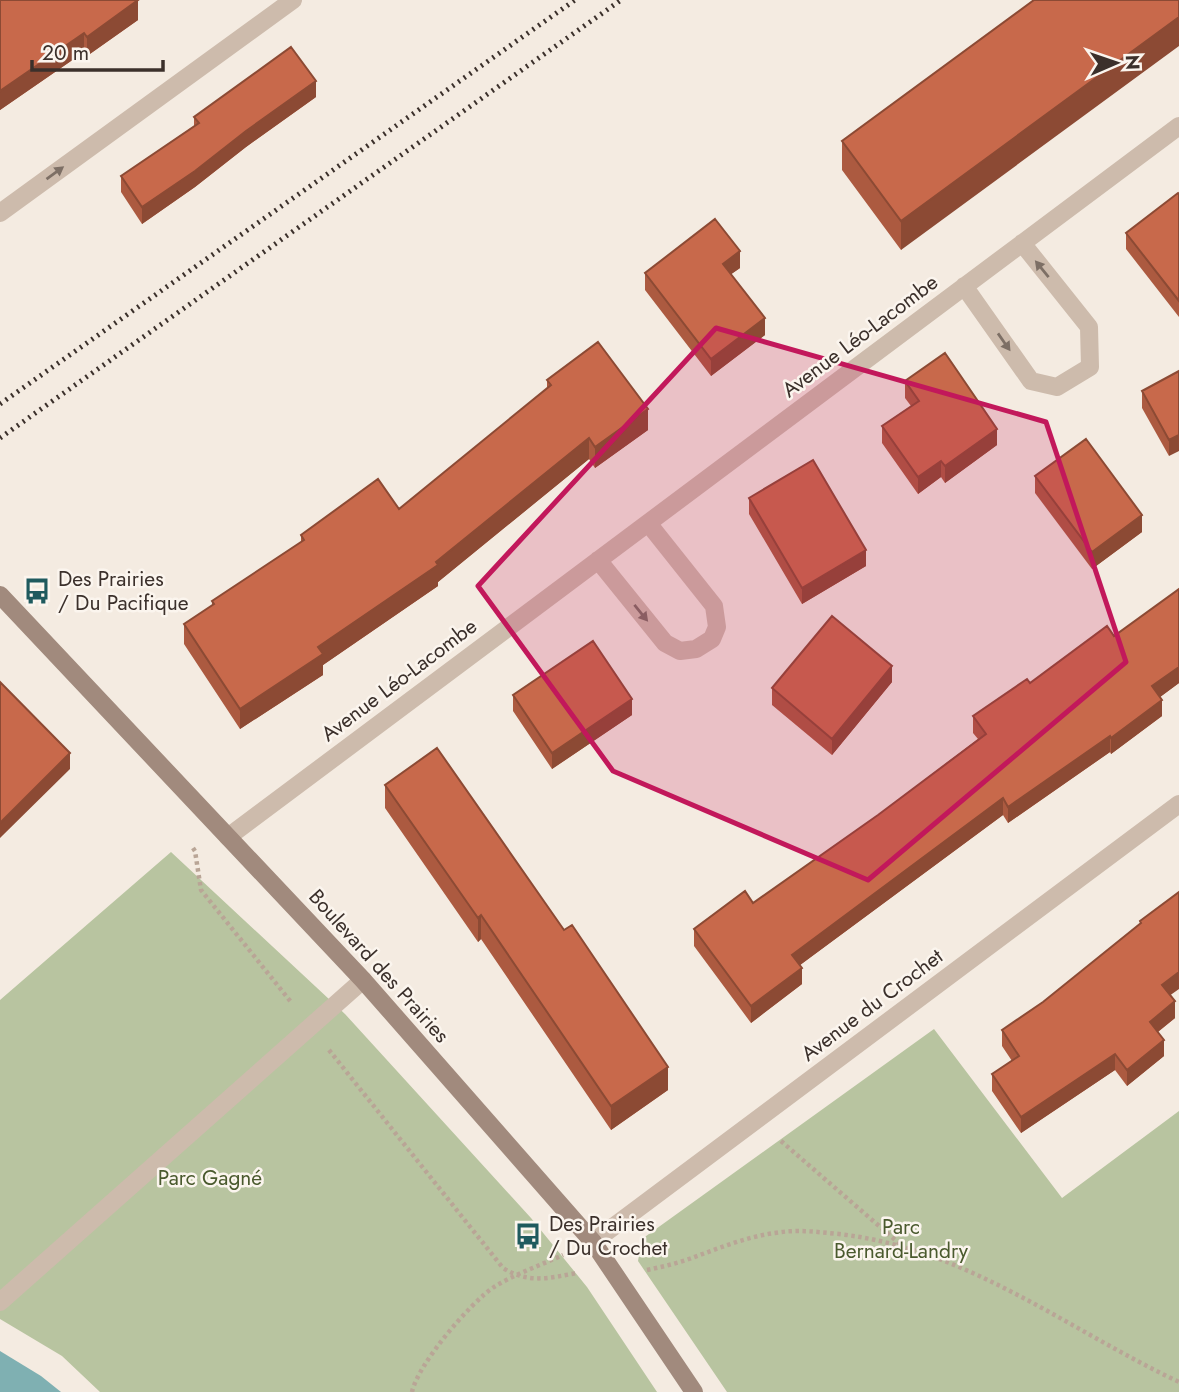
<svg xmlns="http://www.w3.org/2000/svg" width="1179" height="1392" font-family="Jost,sans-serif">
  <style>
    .green { fill: #b8c4a0 }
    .water { fill: #7fb0b2 }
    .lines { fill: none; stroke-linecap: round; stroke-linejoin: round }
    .path { stroke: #b9a596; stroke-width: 4.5; stroke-dasharray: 3.5 3.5; stroke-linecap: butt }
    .lane { stroke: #cdbbac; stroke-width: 18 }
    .street { stroke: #cdbbac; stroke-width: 18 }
    .secondary { stroke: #a18a7d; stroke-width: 18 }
    .rail { stroke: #3b302b; stroke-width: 5; stroke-dasharray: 2 5; stroke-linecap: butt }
    .wall { fill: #ac5a40 }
    .shaded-wall { fill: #8c4a34 }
    .building { fill: #c8694b; stroke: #8c4a34; stroke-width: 2 }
    .oneway { fill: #7d6f65 }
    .marked { fill: #c2185b; fill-opacity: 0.2; stroke: #c2185b; stroke-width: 5; stroke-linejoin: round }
    .labels { text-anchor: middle; stroke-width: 5; stroke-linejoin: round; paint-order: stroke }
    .street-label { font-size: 21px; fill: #3b302b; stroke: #fbf5ee }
    .poi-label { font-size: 21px; fill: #3b302b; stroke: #fbf5ee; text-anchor: start }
    .park-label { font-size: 21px; fill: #4a5a2e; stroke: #fbf5ee }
  </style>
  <rect width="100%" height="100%" fill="#f4ebe1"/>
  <!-- green -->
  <path class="green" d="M171 852 345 1014 531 1218 587 1287 657 1392H100L62 1356 0 1319V1000Z
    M934 1029 1062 1198 1179 1111V1392H727L638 1261 642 1239Z"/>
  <!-- water -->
  <path class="water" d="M0 1351 41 1376 61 1392H0Z"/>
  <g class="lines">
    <!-- path -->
    <path class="path" d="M193 848 195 851 201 890 291 1002
      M329 1050 503 1268C529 1284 549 1278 577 1273
      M781 1141 901 1245
      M647 1270C661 1267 675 1264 689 1259 717 1249 745 1237 775 1233 797 1229 817 1232 839 1234 968 1249 1065 1328 1179 1382
      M412 1392C418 1364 470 1303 494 1287 515 1274 541 1265 563 1255"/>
    <!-- lane -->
    <path class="lane" d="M0 1302 363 980"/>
    <!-- street -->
    <path class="street" d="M0 213 293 0
      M964 286 1031 381 1057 387 1090 367 1089 327 1022 243
      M598 560 665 643 680 651 696 649 712 639 717 627 714 606 648 523
      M228 837 1179 126
      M593 1242 1179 804"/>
    <!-- secondary -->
    <path class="secondary" d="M0 595 363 980 593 1242 694 1392"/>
    <!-- rail -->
    <path class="rail" d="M0 404 575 0
      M0 438 621 0"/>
  </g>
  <!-- wall -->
  <path class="wall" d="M0 0 138 20 87 56 84 52 0 110Z
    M1034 0 901 250 842 170V141Z
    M316 97 246 147 195 187 142 224 121 192V176L194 126V117Z
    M1179 194V317L1126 249V233Z
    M740 268 731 274 765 335 711 376 645 290V273Z
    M1179 371 1169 456 1142 408V391Z
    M547 380 648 430 595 468 589 459 438 582V586L323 665V675L240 729 184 644V624L212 606V601L301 542V535L399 509 547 389Z
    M905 381 997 445 945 483 941 477 918 494 882 443V426L911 406 905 398Z
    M1035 476 1142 532 1092 569 1035 493Z
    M749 498 866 566 802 604 749 514Z
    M1114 636 1179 683 1160 697 1162 716 1111 754 1110 752 1008 823 1003 815 800 965 802 984 751 1023 694 946V929L753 903 878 815 978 739 973 733V716Z
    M892 682 832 755 772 705V688Z
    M513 695 632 715 552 769 513 711Z
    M385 785 668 1090 611 1130 481 939 478 942 385 808Z
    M1140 921 1170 995 1175 1018 1158 1032 1164 1056 1127 1086 1115 1070 1021 1133 992 1091V1074L1012 1061 1002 1046V1030L1043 1002 1140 924Z"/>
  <!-- shaded-wall -->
  <path class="shaded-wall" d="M138 0V20L87 56V37Z
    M1179 17V46L901 250V221Z
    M84 33V52L0 110V91Z
    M316 81V97L246 147 195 187 142 224V207Z
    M740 251V268L723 280V264Z
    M765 318V335L711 376V359Z
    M648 409V430L595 468V447Z
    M997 429V445L945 483V466Z
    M1179 435V451L1169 456V440Z
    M589 438V459L438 582V586L323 665V675L240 729V709L318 647 436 562Z
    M941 461V477L918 494V477Z
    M1142 515V532L1092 569V552Z
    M866 550V566L802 604V588Z
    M892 666V682L832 755V739Z
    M1179 667V683L1152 703V686Z
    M632 699V715L552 769V753Z
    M1162 700V716L1111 754V738Z
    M1110 736V752L1008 823V807Z
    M70 753V769L0 838V823Z
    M1003 798V815L792 971V955Z
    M481 915V939L478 942V918Z
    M802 968V984L751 1023V1006Z
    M1179 972V989L1162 1001V985Z
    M1175 1001V1018L1150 1038V1022Z
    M1164 1040V1056L1127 1086V1070Z
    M1115 1054V1070L1021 1133V1117Z
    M668 1067V1090L611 1130V1106Z"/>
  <!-- building -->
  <path class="building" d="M0 0H138L87 37 84 33 0 91Z
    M1034 0H1179V17L901 221 842 141Z
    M291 47 316 81 246 131 195 171 142 207 121 176 199 123 194 117Z
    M1178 193 1179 194V301L1126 233Z
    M715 219 740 251 723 264 765 318 711 359 645 273Z
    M598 342 648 409 595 447 589 438 436 562 438 565 318 647 323 654 240 709 184 624 214 604 212 601 304 540 301 535 378 479 399 509 551 385 547 380Z
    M945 353 997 429 945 466 941 461 918 477 882 426 919 401 905 381Z
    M1179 371V435L1169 440 1142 391Z
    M1086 439 1142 515 1092 552 1035 476Z
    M813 460 866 550 802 588 749 498Z
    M1179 589V667L1152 686 1162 700 1111 738 1110 736 1008 807 1003 798 792 955 802 968 751 1006 694 929 745 891 753 903 878 815 986 734 973 716 1027 679 1030 683 1107 626 1114 636Z
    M832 616 892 666 832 739 772 688Z
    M593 641 632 699 552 753 513 695Z
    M0 682 70 753 0 823Z
    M437 748 564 930 572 925 668 1067 611 1106 481 915 478 918 385 785Z
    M1179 892V972L1162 985 1175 1001 1150 1022 1164 1040 1127 1070 1115 1054 1021 1117 992 1074 1019 1056 1002 1030 1043 1002 1141 923 1140 921Z"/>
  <!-- one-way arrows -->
  <defs><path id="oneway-solid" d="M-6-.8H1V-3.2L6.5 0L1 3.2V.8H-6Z" transform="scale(1.75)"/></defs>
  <g class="oneway">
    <use href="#oneway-solid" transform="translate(55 173) rotate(-36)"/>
    <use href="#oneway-solid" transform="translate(1042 269) rotate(-129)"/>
    <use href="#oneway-solid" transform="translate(1004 342) rotate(55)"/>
    <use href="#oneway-solid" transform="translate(641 613) rotate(51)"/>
  </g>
  <!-- marked area -->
  <path class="marked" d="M716 328 1046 422 1126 662 868 880 613 771 478 586Z"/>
  <!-- icons -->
  <defs>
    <g id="bus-bare" transform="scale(2.1)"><path d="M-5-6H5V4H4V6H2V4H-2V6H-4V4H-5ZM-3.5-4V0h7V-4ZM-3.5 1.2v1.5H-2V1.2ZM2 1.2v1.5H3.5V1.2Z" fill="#1f5a5e" stroke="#fbf5ee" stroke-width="2.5" paint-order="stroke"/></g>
  </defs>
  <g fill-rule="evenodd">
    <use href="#bus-bare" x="37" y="591"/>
    <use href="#bus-bare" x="528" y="1236"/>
  </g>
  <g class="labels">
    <!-- street labels -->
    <g class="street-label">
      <text transform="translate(860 336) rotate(-37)" y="7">Avenue Léo-Lacombe</text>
      <text transform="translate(399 680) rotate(-37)" y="7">Avenue Léo-Lacombe</text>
      <text transform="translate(379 966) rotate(48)" y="7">Boulevard des Prairies</text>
      <text transform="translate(872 1005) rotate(-37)" y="7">Avenue du Crochet</text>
    </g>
    <!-- poi labels -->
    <g class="poi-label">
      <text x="58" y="586">Des Prairies<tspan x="58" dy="24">/ Du Pacifique</tspan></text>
      <text x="549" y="1231">Des Prairies<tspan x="549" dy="24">/ Du Crochet</tspan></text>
    </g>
    <!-- park labels -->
    <g class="park-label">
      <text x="210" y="1185">Parc Gagné</text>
      <text x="901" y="1234">Parc<tspan x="901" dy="24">Bernard-Landry</tspan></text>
    </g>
  </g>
  <!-- north arrow -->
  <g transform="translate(1116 63) rotate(88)" stroke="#fbf5ee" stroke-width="5" paint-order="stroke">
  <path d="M0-5L12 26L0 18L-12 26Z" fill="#3b302b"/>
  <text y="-10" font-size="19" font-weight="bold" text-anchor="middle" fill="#3b302b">N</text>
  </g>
  <!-- scale -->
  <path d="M32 60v10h131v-10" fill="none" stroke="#3b302b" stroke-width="3.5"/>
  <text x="42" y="60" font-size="21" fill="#3b302b" stroke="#fbf5ee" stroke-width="5" paint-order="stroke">20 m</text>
</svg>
